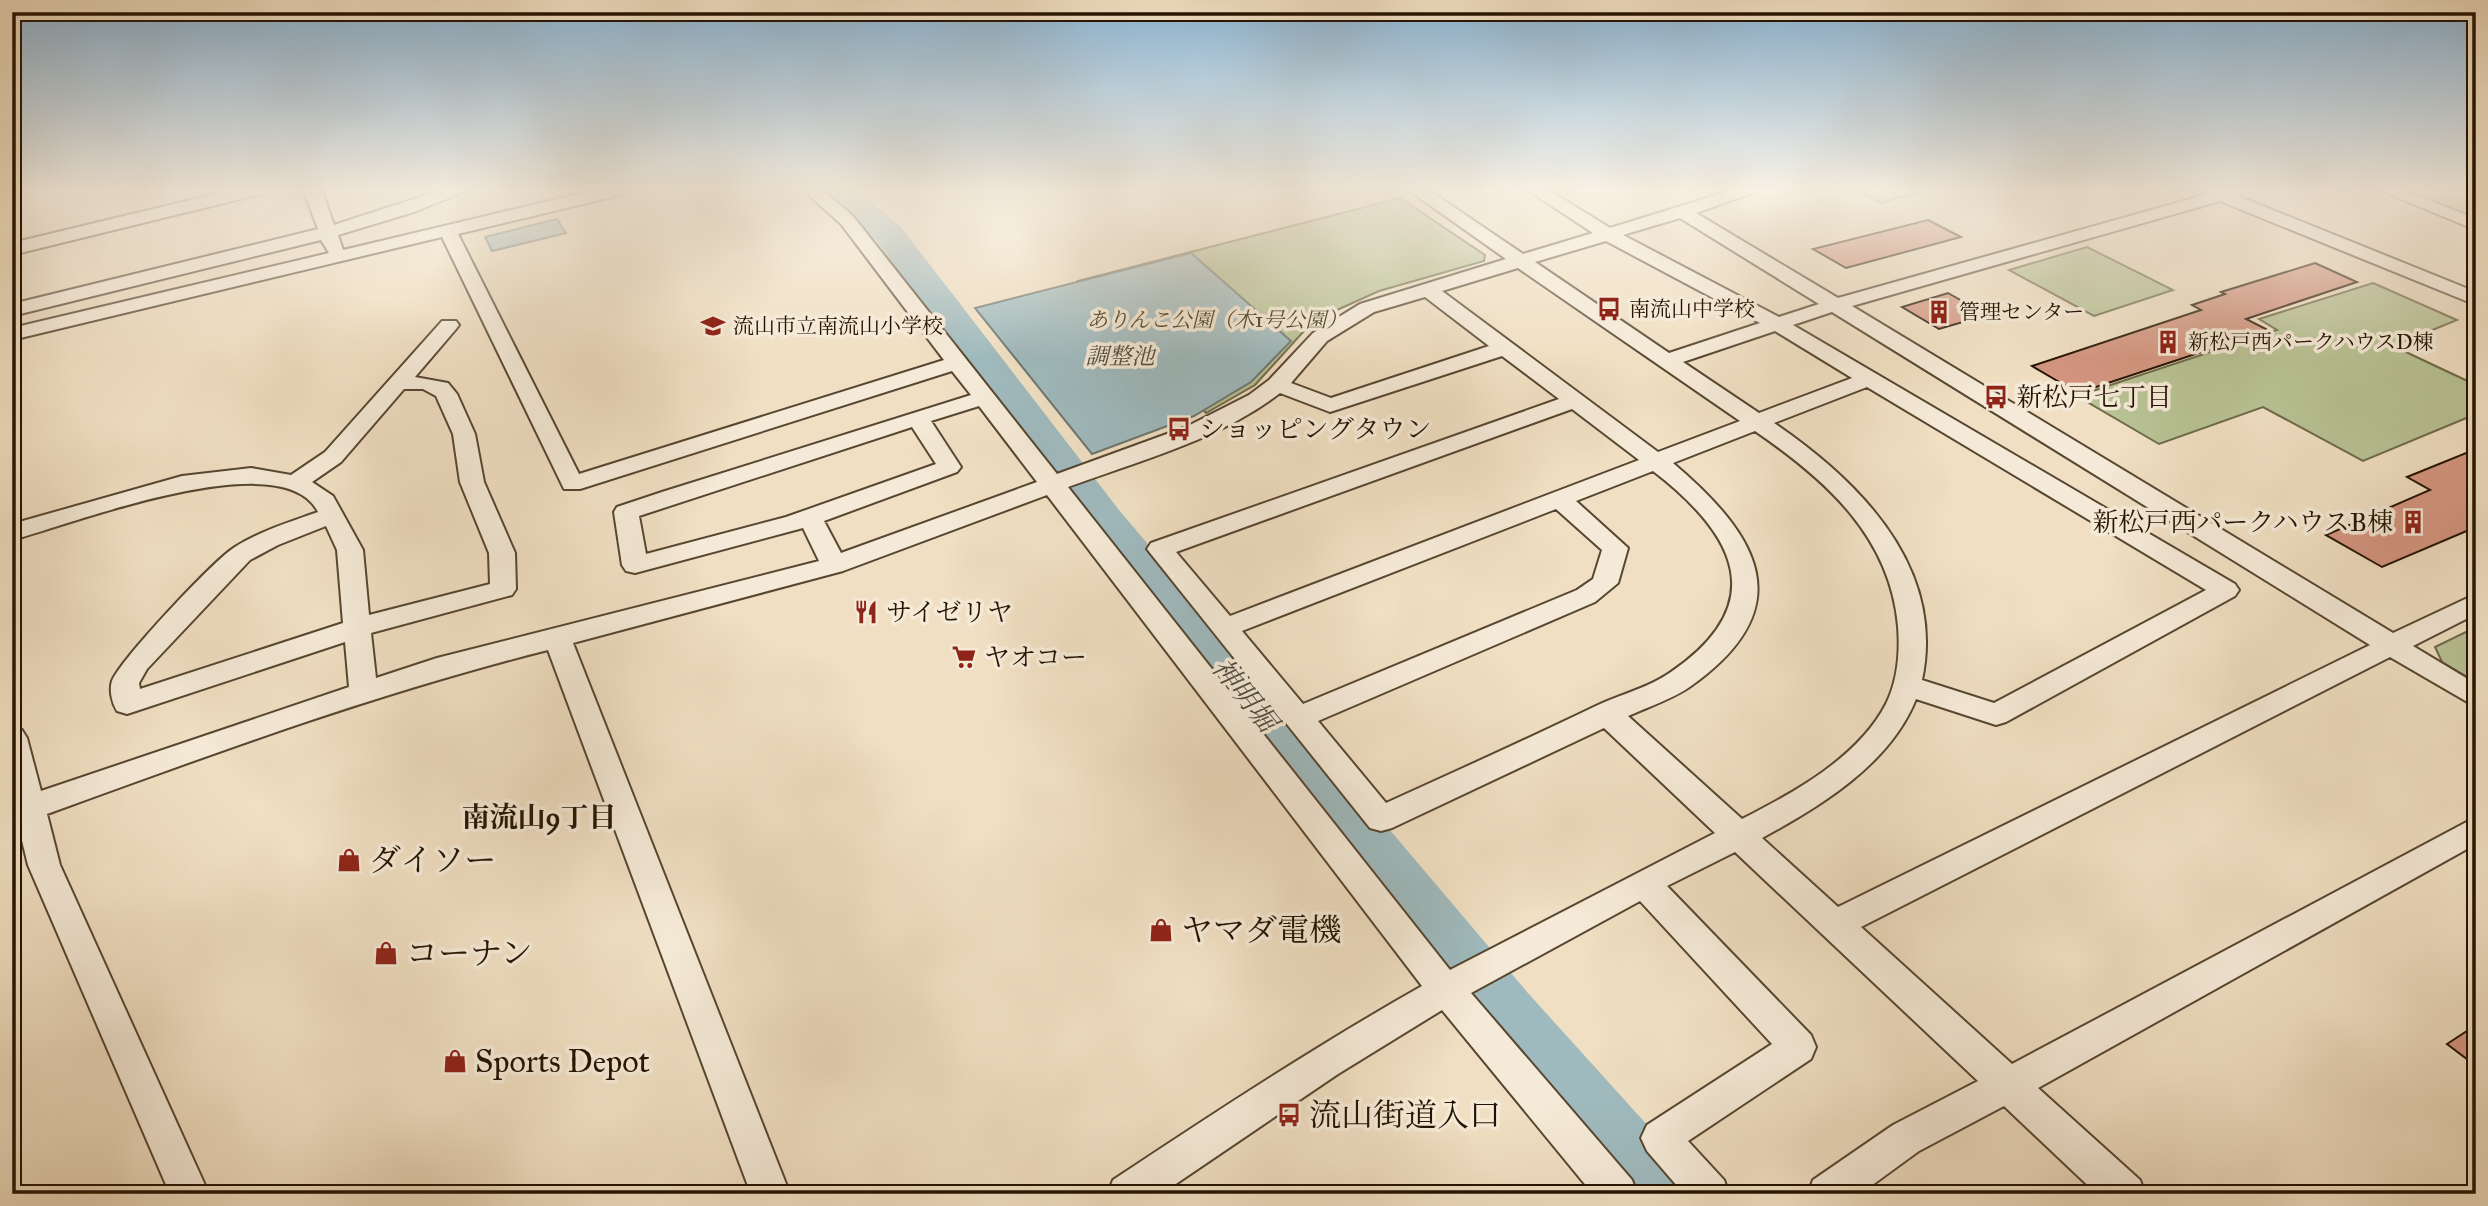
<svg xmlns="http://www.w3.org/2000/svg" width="2488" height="1206" font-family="'IM FELL Great Primer','Noto Serif JP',serif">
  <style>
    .green { fill: #b8c294; stroke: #6e6a4a; stroke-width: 2 }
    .water { fill: #9fbabe; stroke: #6e7772; stroke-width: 2 }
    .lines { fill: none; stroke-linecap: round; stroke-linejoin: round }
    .river { fill: #9fbabe; fill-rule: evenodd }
    .building { fill: #d59681; stroke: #241301; stroke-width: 2 }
    .minor-casing { stroke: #574631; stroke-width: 4 }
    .minor { fill: #f5ead7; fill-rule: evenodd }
    .labels { text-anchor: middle; stroke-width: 7; stroke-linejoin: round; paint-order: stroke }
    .far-poi-label { font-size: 21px; fill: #241301; stroke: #f5ead7; text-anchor: start }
    .far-park-label { font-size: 21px; font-style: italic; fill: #585034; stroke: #f5ead7 }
    .far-water-label { font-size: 23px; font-style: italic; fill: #4f4d43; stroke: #f5ead7 }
    .poi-label { font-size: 26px; fill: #241301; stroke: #f5ead7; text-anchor: start }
    .water-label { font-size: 28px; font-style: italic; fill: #4f4d43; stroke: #f5ead7 }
    .neighbourhood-label { font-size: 28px; font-weight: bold; fill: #241301; stroke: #f5ead7 }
    .near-poi-label { font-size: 32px; fill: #241301; stroke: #f5ead7; text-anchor: start }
  </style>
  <rect width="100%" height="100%" fill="#f0dfc2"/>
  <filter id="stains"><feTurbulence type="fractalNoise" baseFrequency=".00286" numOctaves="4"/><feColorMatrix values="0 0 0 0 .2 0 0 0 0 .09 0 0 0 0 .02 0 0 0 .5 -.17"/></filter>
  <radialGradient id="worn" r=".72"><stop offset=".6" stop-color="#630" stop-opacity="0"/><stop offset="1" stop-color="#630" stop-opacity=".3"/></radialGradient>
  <!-- green -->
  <path class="green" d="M1855 189H1929L1881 203Z
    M2392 189H2476V222Z
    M1400 198 1485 255 1484 261 1379 291 1337 310 1303 332 1255 385 1206 413 1078 281Z
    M2087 247 2173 290 2094 316 2009 270Z
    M2373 283 2457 320 2393 346 2476 385V414L2363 461 2263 407 2159 444 2077 396 2277 330 2259 319Z
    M2476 627V682L2442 662 2435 647Z"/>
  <!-- water -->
  <path class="water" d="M557 219 566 233 492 251 485 237Z
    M1191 253 1291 341 1251 382 1194 416 1092 454 975 308Z"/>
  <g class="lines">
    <!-- river -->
    <path class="river" d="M821 189H855L900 226 1119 510 1527 992 1687 1169 1697 1194H1616L1483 1032 1087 530 876 240Z"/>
  </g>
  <!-- building -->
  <path class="building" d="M1928 220 1961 237 1846 268 1813 249Z
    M2315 263 2357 282 2246 319 2268 330 2078 393 2032 366 2201 310 2192 305 2225 294 2221 292Z
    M1948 293 1987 315 1939 329 1902 307Z
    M2466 453 2476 458V527L2382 567 2326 535 2430 490 2407 477Z
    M2476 1025V1066L2447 1044Z"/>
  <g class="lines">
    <!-- minor casing -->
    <g class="minor-casing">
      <path id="minor" d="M12 189H21L12 195Z
        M236 189H267L265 193 12 255V243Z
        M303 189H321L334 225 445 189H471L414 212 338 235 343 250 600 189H631L629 193 458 234 579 474 944 360 841 224 802 189H821L853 216 1057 474 1186 427 1249 395 1269 380 1313 333 1360 304 1506 259 1407 189H1427L1523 254 1593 233 1526 189H1547L1610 228 1736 189H1763L1696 213 1838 298 2208 194 2210 189H2251L2238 196 2476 292V305L2220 201 1852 306 2393 633 2476 594V614L2413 646 2476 684V707L2390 657 1861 927 2012 1064 2476 817V844L2038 1088 2140 1180 2145 1194H2097L2004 1106 1919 1151 1860 1194H1808L1813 1180 1893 1125 1978 1081 1735 852 1667 886 1811 1035 1816 1047 1811 1059 1688 1141 1724 1180 1729 1194H1684L1647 1151 1641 1138 1647 1125 1772 1044 1640 901 1471 993 1632 1180 1637 1194H1593L1442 1010 1338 1074 1161 1194H1108L1113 1180C1214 1113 1316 1046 1422 986L1047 495 843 571 573 643 790 1194H751L548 650C377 693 212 754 47 814L60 865 209 1194H170L28 865 18 824 12 826V727L22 730 27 738 41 791 349 687 345 642 127 714 117 711C112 703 109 690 112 681 121 659 214 560 235 547 260 531 290 522 318 512 283 441 70 525 12 540V524L182 476 251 468 291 475 325 452 442 321H456L459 325 456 329 415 377 448 383 457 394 475 434 484 482 515 553 516 589 512 595 371 633 376 678 437 658 819 561 803 528 635 573 626 571 622 565 614 512 617 507 662 492 971 395 952 371 580 489H564L442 237 12 340V328L329 253 321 240 12 316V304L318 229ZM1680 218 1819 304 1779 317 1623 235ZM1606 241 1760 323 1669 353 1535 262ZM1518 268 1740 421 1658 452 1442 291ZM1425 297 1489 346 1331 398 1291 383 1327 341 1374 312ZM1832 312 2370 645 1838 907 1762 838C1821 806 1890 764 1916 699L1996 725 2006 722 2235 596 2239 590 2235 584 1793 325ZM1775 331 1852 378 1759 413 1683 362ZM1502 356 1559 399 1151 543 1147 549 1370 828 1381 831 1392 828 1604 728 1715 833 1450 970 1068 487C1138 461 1219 440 1280 393L1330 412ZM1867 387 2206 590 1994 703 1922 680C1946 567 1859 481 1774 423ZM404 389H423L436 396 453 434 460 482 489 553 490 584 369 615 363 550 333 496 312 482 341 462ZM979 406 1037 482 841 553 824 521 957 472 961 467 931 421ZM1572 409 1639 460 1230 616 1176 552ZM912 427 936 464 786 517 646 554 639 516ZM1755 431C1825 479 1890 536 1898 626 1900 651 1898 680 1886 704 1858 758 1793 793 1742 819L1628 716C1648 707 1673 699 1691 686 1802 607 1759 536 1673 463ZM1653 471C1735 534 1772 603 1671 672 1650 687 1622 694 1598 705 1529 738 1457 771 1386 803L1318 721 1595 602 1618 583 1628 548 1576 501ZM1556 509 1602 550 1593 579 1577 590 1303 704 1242 631ZM326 526 337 550 343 623 140 689 139 683 147 669 250 560 278 545Z
        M2377 189H2401L2476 219V230Z"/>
    </g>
    <!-- minor -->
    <use href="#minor" class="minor"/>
  </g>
  <!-- sky -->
  <linearGradient id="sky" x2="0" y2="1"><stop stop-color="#8bb6d7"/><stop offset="0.53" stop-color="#f8f1e4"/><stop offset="1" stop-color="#f8f1e4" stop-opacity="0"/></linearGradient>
  <rect width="2488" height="358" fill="url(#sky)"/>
  <!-- icons -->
  <defs>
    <g id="bus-bare" transform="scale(1.89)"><path d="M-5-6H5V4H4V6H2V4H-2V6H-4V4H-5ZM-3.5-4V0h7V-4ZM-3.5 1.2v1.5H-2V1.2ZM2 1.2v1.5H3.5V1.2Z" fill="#8f2418" stroke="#f5ead7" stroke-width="2.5" paint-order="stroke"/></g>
    <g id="building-bare" transform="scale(1.89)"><path d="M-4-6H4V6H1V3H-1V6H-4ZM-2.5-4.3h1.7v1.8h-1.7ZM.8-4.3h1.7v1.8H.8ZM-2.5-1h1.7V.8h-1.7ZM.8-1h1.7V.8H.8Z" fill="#8f2418" stroke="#f5ead7" stroke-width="2.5" paint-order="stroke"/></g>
    <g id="school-bare" transform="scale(1.89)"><path d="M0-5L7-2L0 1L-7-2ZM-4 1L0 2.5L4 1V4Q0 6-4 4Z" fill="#8f2418" stroke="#f5ead7" stroke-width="2.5" paint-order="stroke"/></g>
    <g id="restaurant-bare" transform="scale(1.89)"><path d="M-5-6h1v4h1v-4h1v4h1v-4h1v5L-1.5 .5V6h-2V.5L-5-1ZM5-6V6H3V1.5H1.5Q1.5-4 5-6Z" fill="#8f2418" stroke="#f5ead7" stroke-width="2.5" paint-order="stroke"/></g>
    <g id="supermarket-bare" transform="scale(1.89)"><path d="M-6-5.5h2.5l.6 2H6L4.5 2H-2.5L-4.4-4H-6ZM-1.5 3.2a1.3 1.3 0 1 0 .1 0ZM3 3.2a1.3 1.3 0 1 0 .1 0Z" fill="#8f2418" stroke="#f5ead7" stroke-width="2.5" paint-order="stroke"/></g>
    <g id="shop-bare" transform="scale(1.89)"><path d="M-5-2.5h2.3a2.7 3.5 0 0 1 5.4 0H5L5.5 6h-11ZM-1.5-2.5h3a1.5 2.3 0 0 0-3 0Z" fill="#8f2418" stroke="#f5ead7" stroke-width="2.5" paint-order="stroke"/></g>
  </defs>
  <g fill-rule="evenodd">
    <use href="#bus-bare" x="1609" y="309"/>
    <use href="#building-bare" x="1939" y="312"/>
    <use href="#school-bare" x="713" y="326"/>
    <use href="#building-bare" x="2168" y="342"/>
    <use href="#bus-bare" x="1996" y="397"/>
    <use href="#bus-bare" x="1179" y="429"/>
    <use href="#building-bare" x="2413" y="522"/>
    <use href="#restaurant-bare" x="866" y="612"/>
    <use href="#supermarket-bare" x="964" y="657"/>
    <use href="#shop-bare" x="349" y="860"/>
    <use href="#shop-bare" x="1161" y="930"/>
    <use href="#shop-bare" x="386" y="953"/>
    <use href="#shop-bare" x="455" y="1061"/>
    <use href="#bus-bare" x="1289" y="1115"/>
  </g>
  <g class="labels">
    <!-- far-poi labels -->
    <g class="far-poi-label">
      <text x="1629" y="316">南流山中学校</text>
      <text x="1959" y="319">管理センター</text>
      <text x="733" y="333">流山市立南流山小学校</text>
      <text x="2188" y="349">新松戸西パークハウスD棟</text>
    </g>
    <!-- far-park labels -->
    <g class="far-park-label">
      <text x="1217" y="327">ありんこ公園（木1号公園）</text>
    </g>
    <!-- far-water labels -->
    <g class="far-water-label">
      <text x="1120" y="364">調整池</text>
    </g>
    <!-- poi labels -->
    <g class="poi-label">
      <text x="2016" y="406">新松戸七丁目</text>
      <text x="1199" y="438">ショッピングタウン</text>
      <text x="2393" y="531" text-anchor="end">新松戸西パークハウスB棟</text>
      <text x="886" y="621">サイゼリヤ</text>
      <text x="984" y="666">ヤオコー</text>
    </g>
    <!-- water labels -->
    <g class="water-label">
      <text transform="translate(1245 694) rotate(51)" y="10">神明堀</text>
    </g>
    <!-- neighbourhood labels -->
    <g class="neighbourhood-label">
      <text x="539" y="827">南流山9丁目</text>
    </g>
    <!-- near-poi labels -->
    <g class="near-poi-label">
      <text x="369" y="871">ダイソー</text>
      <text x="1181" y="941">ヤマダ電機</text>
      <text x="406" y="964">コーナン</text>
      <text x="475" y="1072">Sports Depot</text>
      <text x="1309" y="1126">流山街道入口</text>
    </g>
  </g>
  <!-- margin -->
  <rect width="2488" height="1206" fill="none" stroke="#f0dfc2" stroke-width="42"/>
  <rect x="14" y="14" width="2460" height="1178" fill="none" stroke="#241301" stroke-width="3.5"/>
  <rect x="21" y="21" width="2446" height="1164" fill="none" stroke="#241301" stroke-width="2"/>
  <rect width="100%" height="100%" filter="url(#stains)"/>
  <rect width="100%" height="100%" fill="url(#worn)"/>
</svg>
